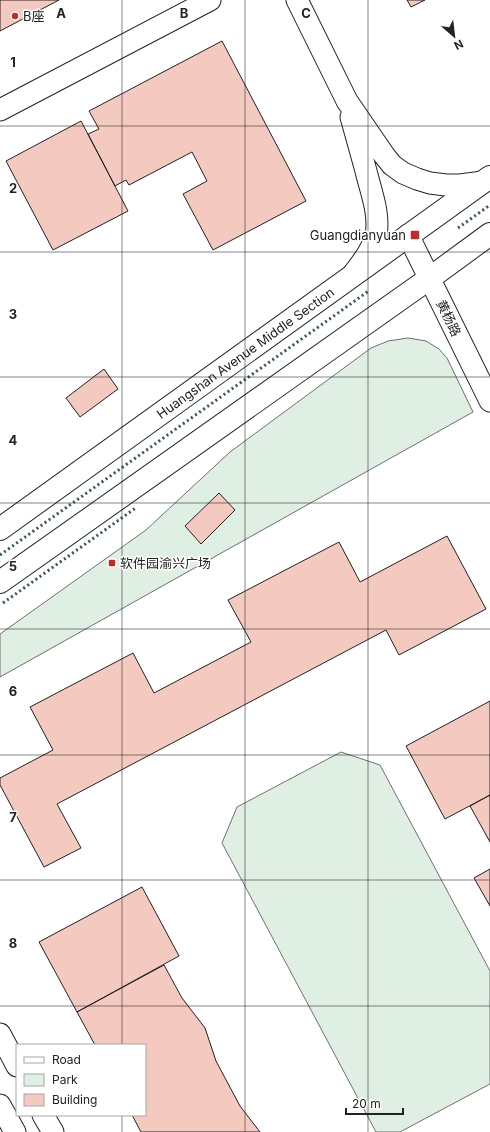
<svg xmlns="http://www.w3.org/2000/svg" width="490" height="1132" font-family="Inter,'Noto Sans SC',sans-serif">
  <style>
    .green { fill: #e0efe3; stroke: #6f6f6f }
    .building { fill: #f3c9c0; stroke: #222 }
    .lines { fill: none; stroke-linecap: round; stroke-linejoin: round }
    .minor-casing { stroke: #222; stroke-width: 23 }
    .major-casing { stroke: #222; stroke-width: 24 }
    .minor { stroke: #fff; stroke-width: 21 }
    .major { stroke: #fff; stroke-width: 22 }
    .hedge { stroke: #2f5e38; stroke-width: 3; stroke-dasharray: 2 3; stroke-linecap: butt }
    .grid { fill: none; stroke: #222; stroke-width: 1; stroke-opacity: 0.55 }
    .poi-dot { fill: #c62828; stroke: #fff; stroke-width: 1.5 }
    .labels { text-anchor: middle; stroke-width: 3; stroke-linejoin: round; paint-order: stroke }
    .poi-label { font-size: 13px; fill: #222; stroke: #fff; text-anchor: start }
    .street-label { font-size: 13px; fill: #222; stroke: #fff }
    .grid-label { font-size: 13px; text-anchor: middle; font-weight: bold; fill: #222; stroke: #fff; stroke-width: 3; stroke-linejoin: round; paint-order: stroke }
  </style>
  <rect width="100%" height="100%" fill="#fff"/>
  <!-- green -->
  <path class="green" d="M408 338 426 341 439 349 447 358 473 412 0 677V634L146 530 230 452 371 348 388 341Z
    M341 752 380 765 490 971V1084L400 1132H376L222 843 237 807Z"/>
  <!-- building -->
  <path class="building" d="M0 0H59L0 31Z
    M407 0H425L411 7Z
    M222 41 306 201 213 250 183 194 207 181 192 152 129 185 126 180 115 186 88 134 99 129 89 111Z
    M81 121 128 211 53 250 6 161Z
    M104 369 118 389 80 417 66 398Z
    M219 493 235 510 201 544 185 526Z
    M447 536 486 609 399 655 386 630 57 804 81 848 44 867 0 785V778L53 750 30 707 133 653 154 693 251 642 228 600 339 542 360 582Z
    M490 701V795L445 819 406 746Z
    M490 795V842L470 806Z
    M490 869V906L474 878Z
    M142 887 179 956 77 1012 39 942Z
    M164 965 182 998 205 1028 216 1061 240 1106 260 1132H141L132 1115H145V1045H95L77 1012Z"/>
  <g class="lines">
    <!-- minor casing -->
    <g class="minor-casing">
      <path id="minor" d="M297 0 347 101 384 155 392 165 403 173 417 179 430 183 446 185H460L483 182
        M0 110 210 0
        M351 117C356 135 361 153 366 171 371 192 380 214 376 235 372 250 363 261 354 273
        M408 235 490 401
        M0 1034 17 1066
        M0 1105 15 1132
        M43 1115 53 1132"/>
    </g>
    <!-- major casing -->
    <g class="major-casing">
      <g id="major">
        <path id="s1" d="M0 529 490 177"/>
        <path d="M0 582 430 278 490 234"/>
      </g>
    </g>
    <!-- minor -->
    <use href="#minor" class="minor"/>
    <!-- major -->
    <use href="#major" class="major"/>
    <!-- hedge -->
    <path class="hedge" d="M458 228 490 205
      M0 555 370 290
      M3 603 137 507"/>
  </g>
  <!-- grid -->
  <path class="grid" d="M122 0V1045M245 0V1132M368 0V1132M0 126H490M0 252H490M0 377H490M0 503H490M0 629H490M0 755H490M0 880H490M0 1006H490M122 1115V1132"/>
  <!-- markers -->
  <g class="poi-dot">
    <circle cx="15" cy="16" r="4"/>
    <rect x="410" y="230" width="10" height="10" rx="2"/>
    <rect x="108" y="559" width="8" height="8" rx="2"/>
  </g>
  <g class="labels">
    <!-- poi labels -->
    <g class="poi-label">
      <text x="23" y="21">B座</text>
      <text x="406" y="240" text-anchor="end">Guangdianyuan</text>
      <text x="120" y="568">软件园渝兴广场</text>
    </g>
    <!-- street labels -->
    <g class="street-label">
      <text transform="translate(449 318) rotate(64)" y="5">黄杨路</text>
      <text dy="5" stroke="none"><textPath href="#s1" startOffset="302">Huangshan Avenue Middle Section</textPath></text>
    </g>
  </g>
  <g class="grid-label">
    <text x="61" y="18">A</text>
    <text x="184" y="18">B</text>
    <text x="306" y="18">C</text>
    <text x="13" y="67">1</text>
    <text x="13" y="193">2</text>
    <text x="13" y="319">3</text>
    <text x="13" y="445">4</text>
    <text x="13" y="571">5</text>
    <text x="13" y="696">6</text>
    <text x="13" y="822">7</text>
    <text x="13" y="948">8</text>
  </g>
  <!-- legend -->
  <rect x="16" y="1044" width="130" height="72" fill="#ffffff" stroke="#a7a7a7"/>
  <rect x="24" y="1057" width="20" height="6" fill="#ffffff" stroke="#a7a7a7"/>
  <text x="52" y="1064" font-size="12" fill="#222222">Road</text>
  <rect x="24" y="1074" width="20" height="12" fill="#e0efe3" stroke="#a7a7a7"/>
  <text x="52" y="1084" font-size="12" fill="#222222">Park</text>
  <rect x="24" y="1094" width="20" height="12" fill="#f3c9c0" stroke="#a7a7a7"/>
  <text x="52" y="1104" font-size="12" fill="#222222">Building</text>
  <!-- north arrow -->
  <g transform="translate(454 36) rotate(152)" stroke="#ffffff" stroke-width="3" paint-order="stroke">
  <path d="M0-3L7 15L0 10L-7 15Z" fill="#222222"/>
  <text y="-6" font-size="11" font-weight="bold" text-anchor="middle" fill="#222222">N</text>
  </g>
  <!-- scale -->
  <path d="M346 1108v6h57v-6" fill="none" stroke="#222222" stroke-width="2"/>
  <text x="352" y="1108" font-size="12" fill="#222222" stroke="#ffffff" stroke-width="3" paint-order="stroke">20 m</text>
</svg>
